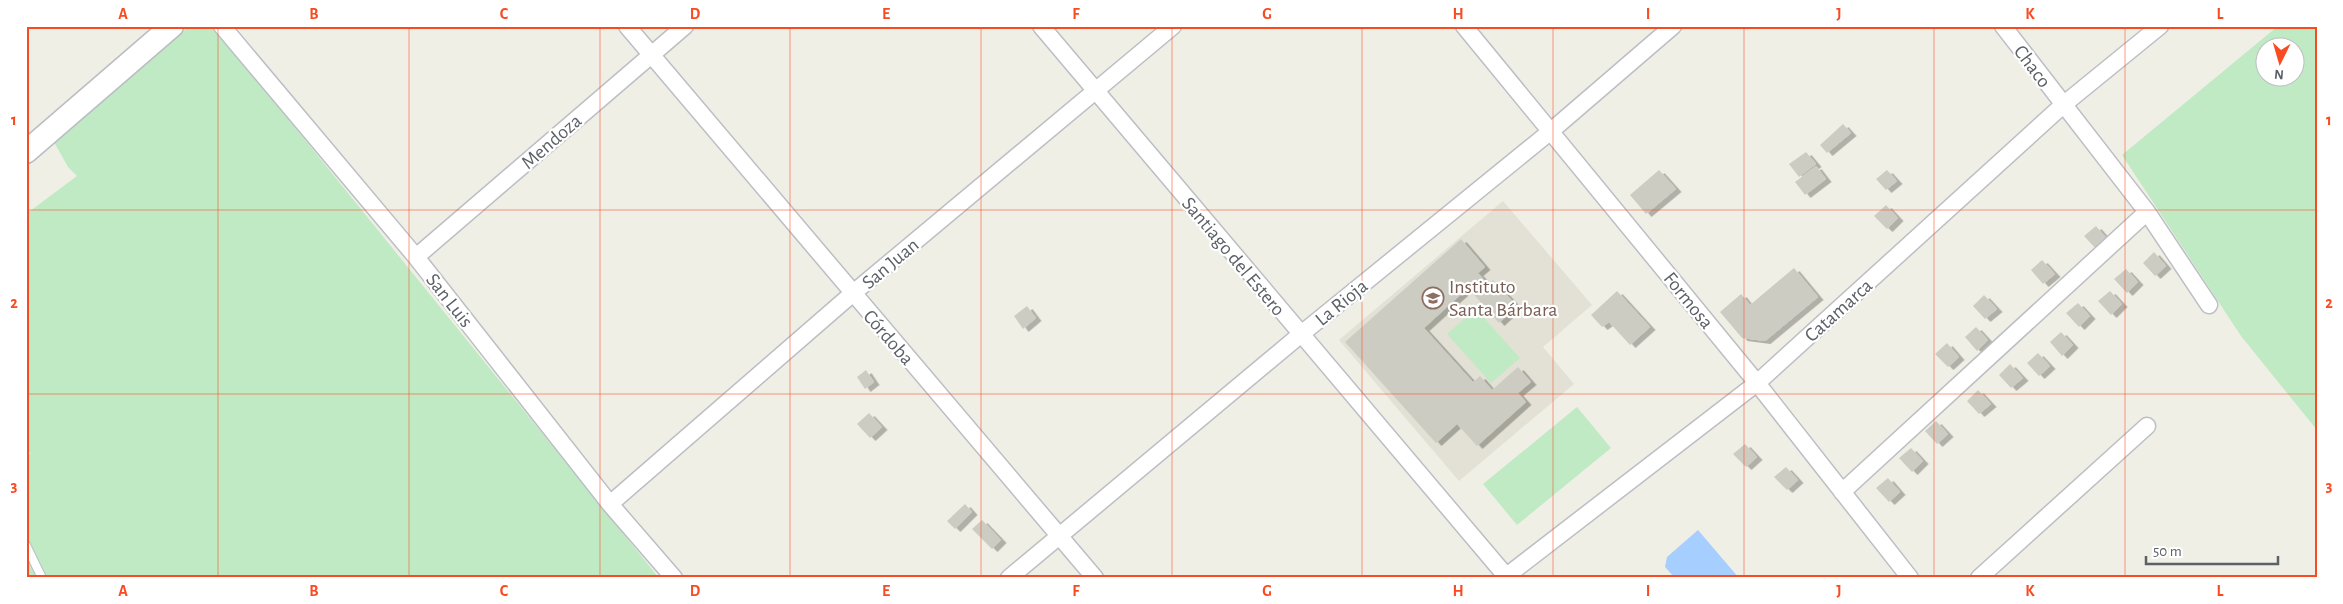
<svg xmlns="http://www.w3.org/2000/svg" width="2343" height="604" font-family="'Alegreya Sans',sans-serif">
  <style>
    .education { fill: #e3e1d5 }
    .green { fill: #bfeac4; fill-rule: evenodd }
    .water { fill: #a6ceff }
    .building { fill: #cdccc3; filter: url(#shadow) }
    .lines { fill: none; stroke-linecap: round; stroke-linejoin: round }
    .lane-casing { stroke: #bcbec5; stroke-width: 10 }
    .street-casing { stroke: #bcbec5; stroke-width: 19 }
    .secondary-casing { stroke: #babdc4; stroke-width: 25 }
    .lane { stroke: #fff; stroke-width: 8 }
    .street { stroke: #fff; stroke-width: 16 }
    .secondary { stroke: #fff; stroke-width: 22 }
    .grid { fill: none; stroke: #f94b21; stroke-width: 1; stroke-opacity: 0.55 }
    .labels { text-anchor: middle; stroke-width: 4.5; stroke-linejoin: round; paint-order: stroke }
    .street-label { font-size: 20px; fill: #5c6067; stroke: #fff }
    .education-label { font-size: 20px; fill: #785e54; stroke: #fff; text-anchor: start }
    .neatline { fill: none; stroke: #f94b21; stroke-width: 2 }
    .grid-label { font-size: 16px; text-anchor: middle; font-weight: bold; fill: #f94b21 }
  </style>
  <defs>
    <filter id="shadow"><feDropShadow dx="5.5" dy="3" stdDeviation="0" flood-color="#0004"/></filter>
  </defs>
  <rect width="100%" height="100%" fill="#f0efe5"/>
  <!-- education -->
  <path class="education" d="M1503 201 1592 305 1543 347 1574 384 1459 481 1339 340Z"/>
  <!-- green -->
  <path class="green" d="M189 26H213L659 578H27L26 456 31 453 26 451V214L77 176 68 167 54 142Z
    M2278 26H2317V430L2241 336 2122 155ZM2266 48H2296V78H2266Z
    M1476 309 1520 358 1491 383 1447 334Z
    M1577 407 1611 448 1517 525 1483 484Z"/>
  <!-- water -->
  <path class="water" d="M1698 530 1739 578H1675L1665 567 1667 557Z"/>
  <!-- building -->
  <path class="building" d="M1843 124 1851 133 1827 153 1820 145Z
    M1806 152 1816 164 1799 177 1789 164Z
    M1816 166 1826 179 1805 195 1795 182Z
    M1659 170 1676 189 1646 214 1630 195Z
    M1887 170 1897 181 1886 190 1876 179Z
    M1886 205 1898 218 1887 229 1874 216Z
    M2096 226 2108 240 2097 250 2084 236Z
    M1461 239 1485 267 1478 273 1488 284 1493 280 1517 306 1499 323 1468 288 1424 328 1473 382 1480 376 1492 390 1518 367 1531 382 1518 393 1526 402 1477 446 1457 424 1436 443 1345 342Z
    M2154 252 2166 266 2155 276 2143 263Z
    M2042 260 2055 274 2043 284 2031 270Z
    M1794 268 1818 297 1765 341 1742 338 1720 312 1741 294 1750 305Z
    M2126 269 2138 282 2127 293 2114 279Z
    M1617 291 1650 327 1630 345 1609 322 1602 327 1591 315Z
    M2110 291 2122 304 2111 315 2098 301Z
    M1984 295 1997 309 1985 319 1973 306Z
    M2078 303 2090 316 2079 327 2066 313Z
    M1027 306 1036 318 1023 329 1014 316Z
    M1976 327 1988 340 1977 351 1965 337Z
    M2061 332 2073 345 2062 356 2050 342Z
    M1947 343 1959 357 1948 367 1935 354Z
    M2038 353 2050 366 2039 376 2027 363Z
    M2010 364 2023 378 2011 388 1999 375Z
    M866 370 874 382 865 389 857 377Z
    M1978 390 1991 404 1979 414 1967 401Z
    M869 413 882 427 870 438 857 424Z
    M1936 421 1948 434 1937 444 1925 431Z
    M1745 444 1757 457 1746 467 1733 454Z
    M1911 448 1923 461 1912 472 1899 458Z
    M1786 467 1798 480 1787 490 1774 477Z
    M1888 478 1900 492 1889 502 1876 488Z
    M965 504 972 512 955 529 947 521Z
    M982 520 1001 540 992 549 972 529Z"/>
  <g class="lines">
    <!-- lane casing -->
    <g class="lane-casing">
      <path id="lane" d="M26 545 42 578"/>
    </g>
    <!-- street casing -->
    <g class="street-casing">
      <path id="street" d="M222 26 416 257 610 504 674 578
        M627 26 1095 578
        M1041 26 1506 576
        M1464 26 1757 383 1910 578
        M2147 212 2209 305
        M416 257 685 26
        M1842 492 2147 212 2003 26
        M610 504 852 294 1173 26
        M1009 578 1300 335 1551 131 1673 26
        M1504 578 1757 383 2063 105 2160 26
        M1979 578 2147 426"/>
    </g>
    <!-- secondary casing -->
    <g class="secondary-casing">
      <path id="secondary" d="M26 152 172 26"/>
    </g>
    <!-- lane -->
    <use href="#lane" class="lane"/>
    <!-- street -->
    <use href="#street" class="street"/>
    <!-- secondary -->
    <use href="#secondary" class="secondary"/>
  </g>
  <!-- grid -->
  <path class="grid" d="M218 26V578M409 26V578M600 26V578M790 26V578M981 26V578M1172 26V578M1362 26V578M1553 26V578M1744 26V578M1934 26V578M2125 26V578M26 210H2317M26 394H2317"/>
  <!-- icons -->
  <defs>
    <g id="school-ring" transform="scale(1.125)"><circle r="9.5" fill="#fff" stroke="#8d6e63" stroke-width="1.5"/><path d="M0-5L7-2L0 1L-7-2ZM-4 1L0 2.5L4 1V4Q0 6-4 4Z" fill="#8d6e63"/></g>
  </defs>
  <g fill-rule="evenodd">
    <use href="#school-ring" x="1433" y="298"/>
  </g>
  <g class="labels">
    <!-- street labels -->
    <g class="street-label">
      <text transform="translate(2033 66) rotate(53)" y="7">Chaco</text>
      <text transform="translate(551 141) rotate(-41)" y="7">Mendoza</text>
      <text transform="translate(1234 256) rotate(50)" y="7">Santiago del Estero</text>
      <text transform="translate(890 263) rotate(-40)" y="7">San Juan</text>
      <text transform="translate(450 300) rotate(52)" y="7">San Luis</text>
      <text transform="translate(1689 300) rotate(51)" y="7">Formosa</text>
      <text transform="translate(1341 302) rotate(-39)" y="7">La Rioja</text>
      <text transform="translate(1838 310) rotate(-42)" y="7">Catamarca</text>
      <text transform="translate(889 337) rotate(49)" y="7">Córdoba</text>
    </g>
    <!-- education labels -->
    <g class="education-label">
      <text x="1449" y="293">Instituto<tspan x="1449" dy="23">Santa Bárbara</tspan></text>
    </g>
  </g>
  <!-- border -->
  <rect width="2343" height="604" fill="none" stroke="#ffffff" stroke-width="55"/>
  <!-- north arrow -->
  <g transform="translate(2280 62) rotate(185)"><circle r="24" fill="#ffffff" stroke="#bebfc2"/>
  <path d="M0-4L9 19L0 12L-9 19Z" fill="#f94b21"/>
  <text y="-8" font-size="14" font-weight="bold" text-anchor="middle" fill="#5c6067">N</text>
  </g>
  <!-- scale -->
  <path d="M2146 556v8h132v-8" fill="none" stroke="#5c6067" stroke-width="2.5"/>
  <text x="2153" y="556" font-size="15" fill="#5c6067" stroke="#ffffff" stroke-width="4" paint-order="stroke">50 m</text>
  <rect x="28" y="28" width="2288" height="548" class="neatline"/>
  <g class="grid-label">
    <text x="123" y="19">A</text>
    <text x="314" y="19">B</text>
    <text x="504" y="19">C</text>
    <text x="695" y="19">D</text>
    <text x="886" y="19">E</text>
    <text x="1076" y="19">F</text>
    <text x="1267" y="19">G</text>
    <text x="1458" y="19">H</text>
    <text x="1648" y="19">I</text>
    <text x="1839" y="19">J</text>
    <text x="2030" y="19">K</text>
    <text x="2220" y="19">L</text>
    <text x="14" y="125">1</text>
    <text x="2329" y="125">1</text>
    <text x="14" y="308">2</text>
    <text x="2329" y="308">2</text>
    <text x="14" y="491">3</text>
    <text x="2329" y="491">3</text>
    <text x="123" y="596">A</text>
    <text x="314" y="596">B</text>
    <text x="504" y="596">C</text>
    <text x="695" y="596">D</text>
    <text x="886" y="596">E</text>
    <text x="1076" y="596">F</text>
    <text x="1267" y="596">G</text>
    <text x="1458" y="596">H</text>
    <text x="1648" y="596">I</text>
    <text x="1839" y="596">J</text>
    <text x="2030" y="596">K</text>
    <text x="2220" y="596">L</text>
  </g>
</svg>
